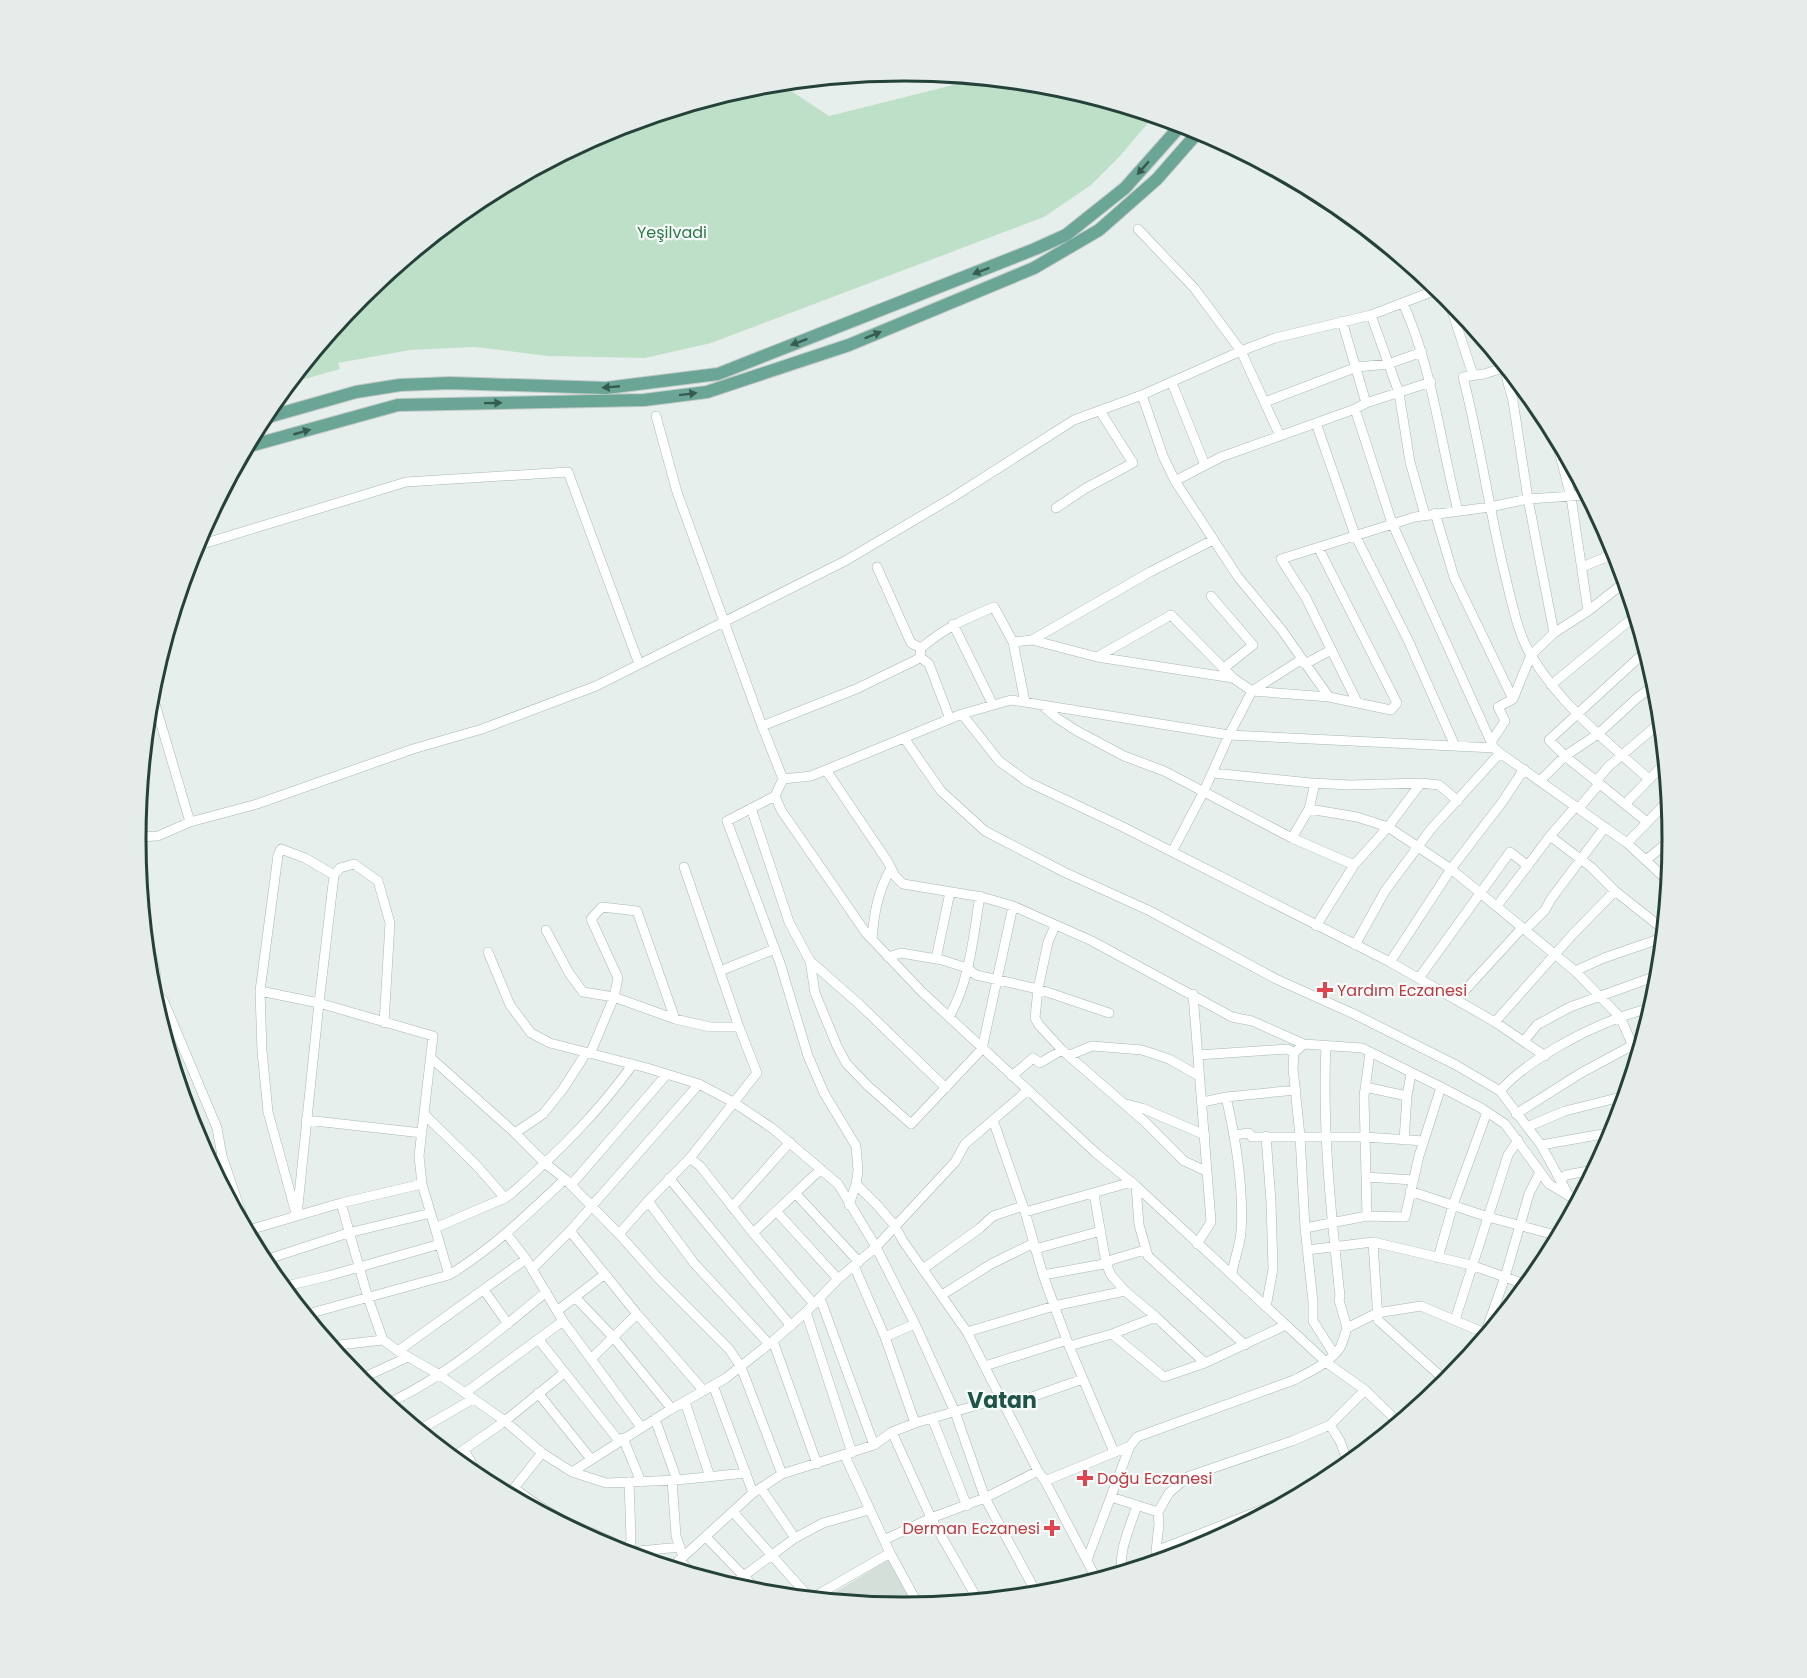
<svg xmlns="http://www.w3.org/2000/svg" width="1807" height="1678" font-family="Poppins,sans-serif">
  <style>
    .built { fill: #d4dfda }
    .green { fill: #bfe0c8 }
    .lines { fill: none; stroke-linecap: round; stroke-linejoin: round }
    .minor-casing { stroke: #a8b8b2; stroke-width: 10 }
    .major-casing { stroke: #c2cac8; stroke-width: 14 }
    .minor { stroke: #fff; stroke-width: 9 }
    .major { stroke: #6aa596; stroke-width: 12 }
    .oneway { fill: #365b51 }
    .health-dot { fill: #e0444e; stroke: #f7fbf9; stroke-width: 2 }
    .labels { text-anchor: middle; stroke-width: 4.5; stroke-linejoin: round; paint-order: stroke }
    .park-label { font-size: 16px; fill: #2d7a4b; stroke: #f7fbf9 }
    .health-label { font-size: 16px; fill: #be3a42; stroke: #f7fbf9; text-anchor: start }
    .district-label { font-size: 22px; font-weight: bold; fill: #1f5548; stroke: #f7fbf9 }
    .rim { fill: none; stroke: #24423a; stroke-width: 3 }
  </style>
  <rect width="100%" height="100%" fill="#e6efeb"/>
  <!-- built -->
  <path class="built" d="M888 1560 914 1606 903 1607 823 1600Z"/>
  <!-- green -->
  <path class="green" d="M981 78 1054 85 1154 116 1120 156 1091 185 1044 217 711 343 645 358 548 356 475 347 410 350 338 363 340 369 287 384 360 295 477 200 610 129 754 85 779 83 829 116Z"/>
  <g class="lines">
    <!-- minor casing -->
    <g class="minor-casing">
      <path id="minor" d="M1138 229 1195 289 1241 351 1280 436
        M1447 296 1473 375
        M1403 303C1433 370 1440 441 1458 511
        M1371 315 1399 393 1410 462 1425 515
        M1342 321 1366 403
        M1506 367 1484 374 1463 377C1480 443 1489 509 1505 575 1512 602 1517 633 1532 657 1562 706 1607 742 1649 779
        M1504 368 1513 401 1528 499 1554 633
        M1172 383 1205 465
        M1142 395 1163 456 1175 481 1238 577 1281 629 1329 697
        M1265 402 1357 367 1388 364 1422 352
        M1355 409 1392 523 1491 742
        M656 416 677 492 762 726 783 779
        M1316 423 1355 535 1408 640 1455 746
        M1555 436 1571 497 1588 611
        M1175 481 1221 457 1355 409 1366 403 1431 382
        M1056 508 1086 488 1133 463 1100 411
        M1435 513 1454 577 1513 699
        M193 547 406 482 568 472 639 664
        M877 567 911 643 921 648
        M1582 567 1616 553
        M1625 582 1588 611 1554 633 1531 655 1513 699 1498 707 1505 721 1491 742 1494 748 1500 753 1627 843 1668 881
        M1211 596 1253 645 1224 668
        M953 624 993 705
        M1032 640 1150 572 1213 540
        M1013 642 1032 640 1097 657 1233 678
        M1646 651 1549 740 1565 756 1647 822
        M920 657 929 664 950 719
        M1097 657 1171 615 1233 678 1252 691 1329 697 1391 710 1397 703 1319 549
        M1305 664 1331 650
        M1551 685 1635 616
        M150 687 190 822
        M1357 702 1306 598 1281 559 1415 517 1490 507 1528 499 1587 495
        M1042 705 1057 718 1077 731 1124 756 1164 771 1292 838 1354 865
        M962 714 999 761 1028 782 1123 827 1390 962 1495 1022 1545 1056
        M762 726 856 689 916 660 920 657 921 648C946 627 965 619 994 607L1013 642 1025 702
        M904 738 941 791 985 831 1064 872 1150 911 1276 979 1354 1014 1456 1065 1500 1091 1541 1145 1569 1196 1578 1199
        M826 770 888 862 895 876 903 884 982 897 1013 906 1092 941 1232 1017 1252 1021 1304 1044 1362 1048 1439 1086 1481 1108 1505 1124 1549 1184 1569 1196
        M1213 773 1311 783 1350 785 1421 783 1439 785 1458 801
        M783 779 775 796 781 810 866 933 922 992 1096 1153 1136 1186 1327 1363 1365 1390 1398 1422
        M783 779 811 776 962 714 1011 700 1229 735 1494 748
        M1540 781 1565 756 1598 734 1637 698 1656 684
        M1596 781 1609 766 1661 722
        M1315 783 1309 809 1357 817 1388 827 1451 869 1575 971 1620 1017 1637 1055
        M775 796 727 821 780 963 808 1056 824 1093 856 1146 858 1171 856 1184 849 1205
        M1626 803 1665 763
        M751 808 789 922 810 961 815 993 837 1046 846 1063 867 1085 911 1124 982 1049 1013 906
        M1579 808 1599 784
        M1550 836 1591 867 1615 891 1663 929
        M135 837 158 836 190 822 257 804 413 749 482 729 596 686 845 561 950 499 1074 420 1142 395 1241 351 1275 338 1371 315 1439 289
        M1292 838 1309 809
        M1627 843 1668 801
        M1172 852 1204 791 1229 735 1252 691 1302 659
        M1646 860 1672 839
        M1497 906 1550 836 1576 806
        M143 917 155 970 157 993 164 1002 217 1128 222 1156 243 1218 261 1260
        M1055 926 1048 942 1038 989 1035 1018 1039 1025 1062 1050 1145 1122 1184 1161 1206 1171
        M1316 926 1354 865 1388 827 1421 783
        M546 930 569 973 583 992 614 997 675 1019 710 1027H739
        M1525 930 1545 910 1551 899 1605 827
        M872 939C874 913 878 891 891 868
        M1355 945 1385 891 1431 829 1500 753
        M488 952 510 1005 531 1033 550 1043 647 1068 699 1084 733 1102 772 1128 838 1184 876 1247 915 1324 955 1412 985 1498 1037 1594
        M888 957 901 953 942 960 967 968 976 975 1038 989 1109 1013
        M936 959 950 892
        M810 961 859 1004 946 1088
        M1390 962 1451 869 1503 801 1524 769
        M720 971 775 949
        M1575 971 1604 958 1662 938
        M1419 978 1510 852 1528 866
        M260 991 319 1003 334 875 340 868 354 864 378 881 390 923 384 1023
        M1193 994 1211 1222 1197 1244
        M1456 1000 1522 928
        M949 1017C970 981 973 937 980 896
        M1495 1022 1573 934 1615 891
        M1524 1041 1537 1025 1570 1007 1659 975
        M1304 1044 1294 1053 1293 1068 1300 1136 1305 1228 1313 1302V1321L1334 1354
        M1326 1045C1322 1128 1331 1213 1340 1296L1339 1300 1347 1328
        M590 1054 614 997 618 978 591 919 602 907 637 911 675 1019
        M1070 1055 1092 1046 1142 1050 1169 1059 1199 1076
        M1198 1055 1288 1049 1294 1053
        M431 1058 515 1133 545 1163 565 1179 619 1234 659 1279 729 1349 741 1367 782 1474
        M1012 1076 1033 1058 1040 1063 1062 1050
        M1365 1087 1407 1096
        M1500 1091C1526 1061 1582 1031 1621 1017 1631 1013 1642 1011 1652 1007
        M1226 1097C1236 1140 1244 1187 1241 1232 1240 1246 1234 1260 1232 1273
        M1203 1102 1226 1097 1296 1090
        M1126 1104 1142 1108 1205 1135
        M424 1114 477 1166 505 1198
        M1516 1114 1581 1073 1633 1045
        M306 1120 422 1133
        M993 1120 1025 1212 1043 1275 1069 1346 1114 1452
        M1527 1127 1565 1111 1625 1096
        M515 1133 543 1114 563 1089 586 1053
        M1234 1135 1249 1133 1252 1137H1365L1424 1141
        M1266 1136 1271 1202 1273 1269 1266 1307
        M1404 1140 1407 1096 1411 1074
        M1541 1145 1614 1132
        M690 1158 700 1166 753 1233 814 1304
        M208 1161 222 1156
        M1366 1177 1413 1180
        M669 1178 791 1326
        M1560 1180 1566 1175 1594 1170
        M856 1184 878 1206 895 1226 903 1241 967 1332 1038 1471 1045 1481 1097 1580
        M571 1185 667 1074
        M1136 1186 1139 1225 1148 1256 1245 1345
        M1410 1191 1488 1217 1559 1236
        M796 1194 859 1262
        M1094 1194 1106 1263 1111 1275 1125 1291 1156 1317 1205 1363
        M648 1201 694 1263 769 1344
        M341 1203 368 1298 383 1340 398 1351 438 1374 505 1421 542 1453 572 1472 606 1483 677 1480 746 1473
        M732 1207 790 1142
        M295 1210 268 1112 262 1051 260 991 278 855 281 849 305 858 334 875
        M777 1212 838 1279
        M1025 1212 1132 1182
        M297 1215 319 1003 433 1036 419 1156 422 1184 449 1275
        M1367 1216 1364 1096 1370 1053
        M435 1228 505 1198 512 1193C557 1153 598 1113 633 1064
        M1305 1228 1367 1216 1405 1217 1419 1156 1441 1087
        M249 1230 341 1203 422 1184
        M570 1231 637 1314 704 1391
        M506 1233 526 1259 563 1321 641 1427
        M753 1233 821 1169
        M619 1234 648 1201 690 1158 757 1073 739 1027 684 867
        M1373 1242 1378 1320 1447 1382
        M1035 1249 1101 1231
        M1307 1250 1373 1242 1471 1265 1527 1285
        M1438 1258 1453 1205 1487 1112
        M262 1261 348 1233 431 1213
        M854 1266 885 1337 915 1423
        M532 1269 570 1231 699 1084
        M923 1269 980 1228 993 1216 1023 1206
        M1043 1275 1104 1264 1114 1259 1145 1250
        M282 1287 328 1276 440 1244
        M484 1290 508 1324
        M942 1295 991 1264 1034 1243
        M575 1297 614 1338 672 1409
        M820 1298 874 1445
        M557 1311 605 1274
        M806 1312 852 1453
        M304 1315 449 1275C492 1249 529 1213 565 1179
        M1455 1320 1508 1155 1518 1140
        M967 1332 1054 1306 1125 1291
        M1112 1334 1164 1377 1205 1363 1286 1325
        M1485 1334 1505 1277 1529 1194 1540 1172
        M885 1337 915 1324
        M539 1340 619 1441
        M773 1341 817 1464
        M330 1346 383 1340
        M1069 1346 1112 1334 1156 1317
        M398 1351 526 1259
        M591 1359 637 1314
        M985 1366 1067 1340
        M358 1380 408 1357
        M713 1385 753 1493
        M465 1393 563 1321
        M538 1393 591 1459
        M685 1402 710 1477
        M386 1404C442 1379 498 1332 546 1292
        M1006 1406 1083 1379
        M932 1418 967 1506
        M655 1419 677 1480
        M1330 1425 1340 1441 1348 1463
        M419 1430 473 1399
        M892 1432 931 1518 978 1600
        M623 1438 641 1482
        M464 1450 482 1481
        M845 1456 890 1553 919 1606
        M452 1458 505 1421 564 1373
        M572 1472 668 1411 726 1378 773 1341 806 1312 838 1279 876 1247 955 1162 965 1144 1028 1090
        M672 1480 676 1536 683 1557
        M1045 1481 1130 1446 1137 1437 1294 1380C1308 1373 1333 1361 1341 1346 1343 1341 1345 1334 1347 1328L1377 1313 1421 1306 1487 1334
        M514 1488C530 1500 547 1512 565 1521 587 1532 612 1538 630 1555
        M761 1488 795 1538
        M506 1494 514 1488 542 1453
        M1111 1497 1158 1512
        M733 1512 810 1598
        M706 1537 760 1593
        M884 1540 931 1518 985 1498 1038 1471
        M1156 1551 1295 1497
        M629 1552 680 1547
        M629 1554 631 1538 629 1482
        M679 1560 694 1575
        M1087 1560 1130 1446
        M1159 1561 1156 1551 1159 1524 1158 1512 1169 1493 1187 1477 1292 1441 1330 1425 1365 1390
        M671 1568 753 1493 782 1474 874 1445 892 1432 915 1423 1002 1398
        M1122 1572C1118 1551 1131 1525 1137 1505
        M730 1586 795 1538 823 1523 869 1510
        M812 1598 890 1553"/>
    </g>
    <!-- major casing -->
    <g class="major-casing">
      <path id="major" d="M261 419 356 392 400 385 450 383 606 388 718 374 1035 249 1066 235 1125 188 1182 124
        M246 447 398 405 644 400 707 392 849 345 1034 268 1099 230 1157 179 1200 130"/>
    </g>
    <!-- minor -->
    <use href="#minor" class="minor"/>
    <!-- major -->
    <use href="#major" class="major"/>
  </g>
  <!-- one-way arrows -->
  <defs><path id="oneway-solid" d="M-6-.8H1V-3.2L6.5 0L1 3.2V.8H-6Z" transform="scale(1.5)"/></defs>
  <g class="oneway">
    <use href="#oneway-solid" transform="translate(1143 168) rotate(131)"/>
    <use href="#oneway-solid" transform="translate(981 271) rotate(159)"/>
    <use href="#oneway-solid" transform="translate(873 335) rotate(-22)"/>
    <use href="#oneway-solid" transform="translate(799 342) rotate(159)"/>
    <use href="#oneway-solid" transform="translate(611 387) rotate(175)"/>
    <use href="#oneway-solid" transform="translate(688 394) rotate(-7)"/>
    <use href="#oneway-solid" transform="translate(493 403) rotate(-1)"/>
    <use href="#oneway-solid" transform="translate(302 432) rotate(-16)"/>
  </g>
  <!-- markers -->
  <g class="health-dot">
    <path d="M1322 981h6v6h6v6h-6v6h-6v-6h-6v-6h6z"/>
    <path d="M1082 1469h6v6h6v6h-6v6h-6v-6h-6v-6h6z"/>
    <path d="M1049 1519h6v6h6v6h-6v6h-6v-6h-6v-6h6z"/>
  </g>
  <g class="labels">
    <!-- park labels -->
    <g class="park-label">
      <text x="672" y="238">Yeşilvadi</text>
    </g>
    <!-- health labels -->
    <g class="health-label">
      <text x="1337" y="996">Yardım Eczanesi</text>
      <text x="1097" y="1484">Doğu Eczanesi</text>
      <text x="1040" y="1534" text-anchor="end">Derman Eczanesi</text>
    </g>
    <!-- district labels -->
    <g class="district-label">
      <text x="1002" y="1408">Vatan</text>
    </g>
  </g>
  <!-- crop -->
  <path d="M0 0H1807V1678H0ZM146 839a758 758 0 1 1 1516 0a758 758 0 1 1-1516 0Z" fill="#e6ecea" fill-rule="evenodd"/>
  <path class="rim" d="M146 839a758 758 0 1 1 1516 0a758 758 0 1 1-1516 0Z"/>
</svg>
